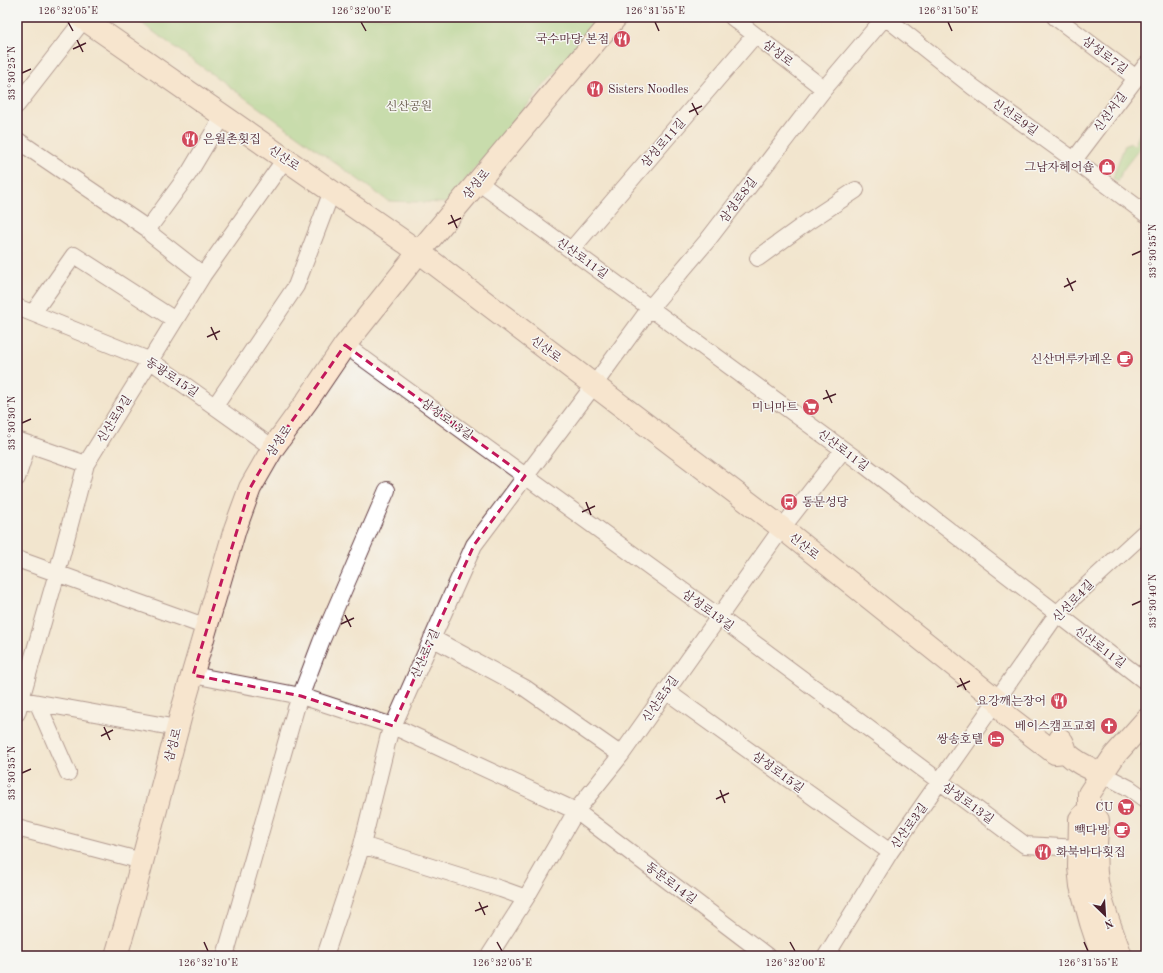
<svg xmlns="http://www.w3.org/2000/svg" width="1163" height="973" font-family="'Old Standard TT','Noto Serif KR',serif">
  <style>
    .green { fill: #96d083; stroke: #707857 }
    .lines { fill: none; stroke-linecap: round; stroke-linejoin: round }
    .street-casing { stroke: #633d43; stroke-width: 18 }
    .secondary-casing { stroke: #633d43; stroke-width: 24 }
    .street { stroke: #fff; stroke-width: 16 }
    .secondary { stroke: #fce5cf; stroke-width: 22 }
    .marked { fill: none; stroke: #c2185b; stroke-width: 3; stroke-dasharray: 8 5; stroke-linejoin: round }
    .ticks { fill: none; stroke: #4a1f2b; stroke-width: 1.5 }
    .labels { text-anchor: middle; stroke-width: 3; stroke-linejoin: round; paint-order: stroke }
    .poi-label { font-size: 12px; fill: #4a1f2b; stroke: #f6f6f2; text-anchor: end }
    .street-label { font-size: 12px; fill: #4a1f2b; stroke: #f6f6f2 }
    .park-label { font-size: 12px; fill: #615445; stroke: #f6f6f2 }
    .neatline { fill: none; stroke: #4a1f2b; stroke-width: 1.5 }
    .ticks-label { font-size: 10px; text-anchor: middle; fill: #4a1f2b }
  </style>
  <rect width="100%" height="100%" fill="#f6f6f2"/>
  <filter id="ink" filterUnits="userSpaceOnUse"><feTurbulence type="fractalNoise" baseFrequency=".025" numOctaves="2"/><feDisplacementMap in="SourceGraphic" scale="8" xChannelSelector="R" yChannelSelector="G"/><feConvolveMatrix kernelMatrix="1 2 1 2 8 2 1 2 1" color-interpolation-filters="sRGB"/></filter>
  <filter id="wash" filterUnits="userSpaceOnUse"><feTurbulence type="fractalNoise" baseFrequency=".012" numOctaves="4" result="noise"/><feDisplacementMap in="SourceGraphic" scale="16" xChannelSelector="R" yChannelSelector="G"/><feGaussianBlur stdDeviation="0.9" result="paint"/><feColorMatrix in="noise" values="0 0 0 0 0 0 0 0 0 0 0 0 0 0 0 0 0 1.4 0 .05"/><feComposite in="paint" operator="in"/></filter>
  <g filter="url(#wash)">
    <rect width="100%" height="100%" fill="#f2e5ce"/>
    <!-- green -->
    <path class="green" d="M133 17H601L446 203 388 201Z
      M1145 118 1146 119V140L1122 171 1118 182 1113 178 1118 163 1125 145 1129 144V143L1135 145Z"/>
  </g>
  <g filter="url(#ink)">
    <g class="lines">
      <!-- street casing -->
      <g class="street-casing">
        <path id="street" d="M732 17 824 89
          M885 17 973 87 1074 160 1146 214
          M1055 17 1136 78
          M17 105 84 19
          M17 140 148 229 152 235 203 275
          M1074 160 1146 65
          M478 182 863 464 1146 682
          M148 229 189 173 223 116
          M571 250 755 35
          M758 258 809 221 856 190
          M17 307 151 361 273 448
          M33 313 74 255 175 320
          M345 345 719 617 1025 845 1079 848
          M215 406 296 286 332 191
          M17 440 86 464
          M17 478 28 444
          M17 559 207 627
          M432 638 525 688 621 755
          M193 675 301 696 393 726 576 811 767 956
          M666 691 890 852
          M17 699 177 728
          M38 704 68 773
          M17 713 57 573 86 464 203 275 285 159
          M1102 774 1129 788 1146 800
          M17 828 142 861
          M362 845 501 889 526 898
          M225 956 296 708 321 642 387 490
          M325 956 362 845 389 735 474 545 594 385 650 308 707 241 824 89 885 17
          M489 956 526 898 576 811 621 755 782 528 843 450
          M826 956 890 852 1057 614 1072 599 1146 531"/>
      </g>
      <!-- secondary casing -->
      <g class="secondary-casing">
        <path id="secondary" d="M81 17 419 252 782 528 997 700 1007 716 1055 753 1066 752
          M1060 739C1065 743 1064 749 1067 753 1076 763 1090 768 1102 774
          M1089 809 1098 820C1096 841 1094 862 1097 882 1101 905 1113 933 1121 956
          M116 956 127 919 183 707 235 529 250 488 273 448 307 401 345 345 419 252 616 17
          M1102 956 1091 923 1081 886 1079 867 1080 819 1089 809V794L1102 774 1114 756 1146 720"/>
      </g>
      <!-- street -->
      <use href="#street" class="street"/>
      <!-- secondary -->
      <use href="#secondary" class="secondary"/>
    </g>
  </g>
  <!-- marked area -->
  <path d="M0 0H1163V973H0ZM345 345 525 476 474 545 393 726 301 696 193 675 250 488 273 448Z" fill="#f2e5ce" fill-opacity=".55" fill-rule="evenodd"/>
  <path class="marked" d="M345 345 525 476 474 545 393 726 301 696 193 675 250 488 273 448Z"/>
  <!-- ticks -->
  <path class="ticks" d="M68 22 73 31M361 22 366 31M655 22 659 31M948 22 952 31M77 40 83 52M73 49 86 43M22 73 31 69M692 103 698 115M689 112 702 106M451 215 457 228M448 224 461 218M1132 255 1141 251M1067 278 1073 291M1064 287 1076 281M211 327 217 340M207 337 220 331M826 390 832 403M823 399 836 394M22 423 31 419M586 502 591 515M582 512 595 506M1132 605 1141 601M345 615 351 627M341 624 354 618M960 678 966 690M957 687 970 681M104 727 110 740M101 736 113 730M22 773 31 769M720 790 725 803M716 799 729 793M479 902 485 915M475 911 488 906M204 942 208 951M497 942 502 951M790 942 795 951M1084 942 1088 951"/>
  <!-- icons -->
  <defs>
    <g id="restaurant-disc" transform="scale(0.9)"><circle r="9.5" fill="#d1495b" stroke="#f6f6f2"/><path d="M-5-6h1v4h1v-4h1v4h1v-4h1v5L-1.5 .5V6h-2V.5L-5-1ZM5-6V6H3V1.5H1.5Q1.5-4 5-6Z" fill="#fff"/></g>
    <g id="shop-disc" transform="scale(0.9)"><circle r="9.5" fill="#d1495b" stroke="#f6f6f2"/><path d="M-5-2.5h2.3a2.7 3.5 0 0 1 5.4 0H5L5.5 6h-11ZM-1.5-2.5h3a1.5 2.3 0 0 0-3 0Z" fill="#fff"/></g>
    <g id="cafe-disc" transform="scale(0.9)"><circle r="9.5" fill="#d1495b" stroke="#f6f6f2"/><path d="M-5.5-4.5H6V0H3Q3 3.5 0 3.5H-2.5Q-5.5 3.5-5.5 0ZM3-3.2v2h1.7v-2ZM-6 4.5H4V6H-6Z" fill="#fff"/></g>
    <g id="supermarket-disc" transform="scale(0.9)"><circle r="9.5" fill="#d1495b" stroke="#f6f6f2"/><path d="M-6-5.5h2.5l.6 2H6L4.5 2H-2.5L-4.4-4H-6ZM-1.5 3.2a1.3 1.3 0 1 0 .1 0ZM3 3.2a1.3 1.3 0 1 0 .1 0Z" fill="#fff"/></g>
    <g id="bus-disc" transform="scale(0.9)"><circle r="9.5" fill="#d1495b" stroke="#f6f6f2"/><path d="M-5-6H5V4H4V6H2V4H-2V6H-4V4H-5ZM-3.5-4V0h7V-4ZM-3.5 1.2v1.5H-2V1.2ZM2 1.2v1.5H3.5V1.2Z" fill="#fff"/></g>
    <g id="church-disc" transform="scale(0.9)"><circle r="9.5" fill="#d1495b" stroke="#f6f6f2"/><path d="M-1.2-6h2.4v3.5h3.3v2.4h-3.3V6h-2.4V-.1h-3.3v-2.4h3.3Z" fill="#fff"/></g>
    <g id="hotel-disc" transform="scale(0.9)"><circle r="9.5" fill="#d1495b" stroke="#f6f6f2"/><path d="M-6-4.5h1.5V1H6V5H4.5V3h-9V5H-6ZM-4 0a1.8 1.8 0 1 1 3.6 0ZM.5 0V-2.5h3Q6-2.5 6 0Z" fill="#fff"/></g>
  </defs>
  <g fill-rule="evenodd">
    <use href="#restaurant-disc" x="622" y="39"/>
    <use href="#restaurant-disc" x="595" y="89"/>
    <use href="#restaurant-disc" x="190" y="139"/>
    <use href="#shop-disc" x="1107" y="167"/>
    <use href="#cafe-disc" x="1125" y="359"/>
    <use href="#supermarket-disc" x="811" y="407"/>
    <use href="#bus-disc" x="789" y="502"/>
    <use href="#restaurant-disc" x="1059" y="701"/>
    <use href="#church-disc" x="1109" y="726"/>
    <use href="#hotel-disc" x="996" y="739"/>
    <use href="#supermarket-disc" x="1126" y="807"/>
    <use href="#cafe-disc" x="1122" y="830"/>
    <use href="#restaurant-disc" x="1043" y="852"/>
  </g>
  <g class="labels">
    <!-- poi labels -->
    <g class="poi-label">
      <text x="609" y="43">국수마당 본점</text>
      <text x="608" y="93" text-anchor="start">Sisters Noodles</text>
      <text x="203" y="143" text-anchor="start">은월촌횟집</text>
      <text x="1094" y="171">그남자헤어숍</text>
      <text x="1112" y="363">신산머루카페온</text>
      <text x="798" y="411">미니마트</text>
      <text x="802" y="506" text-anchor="start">동문성당</text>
      <text x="1046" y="705">요강깨는장어</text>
      <text x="1096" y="730">베이스캠프교회</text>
      <text x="983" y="743">쌍송호텔</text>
      <text x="1113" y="811">CU</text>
      <text x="1109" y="834">빽다방</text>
      <text x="1056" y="856" text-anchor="start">화북바다횟집</text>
    </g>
    <!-- street labels -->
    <g class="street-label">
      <text transform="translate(778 53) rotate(38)" y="4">삼성로</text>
      <text transform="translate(1105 55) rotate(37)" y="4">삼성로7길</text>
      <text transform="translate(1110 112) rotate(-53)" y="4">신선서길</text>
      <text transform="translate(1015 117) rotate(36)" y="4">신선로9길</text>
      <text transform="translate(663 143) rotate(-49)" y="4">삼성로11길</text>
      <text transform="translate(284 158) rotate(35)" y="4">신산로</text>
      <text transform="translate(476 184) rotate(-50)" y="4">삼성로</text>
      <text transform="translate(738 200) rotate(-53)" y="4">삼성로8길</text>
      <text transform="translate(582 258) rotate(36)" y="4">신산로11길</text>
      <text transform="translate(546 349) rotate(37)" y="4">신산로</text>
      <text transform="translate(172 377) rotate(34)" y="4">동광로15길</text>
      <text transform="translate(114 419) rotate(-58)" y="4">신산로9길</text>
      <text transform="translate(447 419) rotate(36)" y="4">삼성로13길</text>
      <text transform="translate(279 441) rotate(-56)" y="4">삼성로</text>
      <text transform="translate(843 450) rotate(37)" y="4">신산로11길</text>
      <text transform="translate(804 546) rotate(39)" y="4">신산로</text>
      <text transform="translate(1073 601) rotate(-46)" y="4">신선로4길</text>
      <text transform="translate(708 610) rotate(36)" y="4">삼성로13길</text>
      <text transform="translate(1100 647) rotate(37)" y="4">신산로11길</text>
      <text transform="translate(425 654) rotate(-66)" y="4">신산로7길</text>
      <text transform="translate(660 699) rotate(-55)" y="4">신산로5길</text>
      <text transform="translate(173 745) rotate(-75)" y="4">삼성로</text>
      <text transform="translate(778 772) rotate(36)" y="4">삼성로15길</text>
      <text transform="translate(968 803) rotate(36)" y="4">삼성로13길</text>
      <text transform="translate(909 826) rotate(-54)" y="4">신산로3길</text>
      <text transform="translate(671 883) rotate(37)" y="4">동문로14길</text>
    </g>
    <!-- park labels -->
    <g class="park-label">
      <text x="409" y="110">신산공원</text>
    </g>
  </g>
  <!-- margin -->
  <rect width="1163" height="973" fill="none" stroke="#f6f6f2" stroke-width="44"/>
  <!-- north arrow -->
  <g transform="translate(1105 915) rotate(155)" stroke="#f6f6f2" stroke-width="3" paint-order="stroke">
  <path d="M0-3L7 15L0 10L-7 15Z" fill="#4a1f2b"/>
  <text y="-6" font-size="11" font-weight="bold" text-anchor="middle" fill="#4a1f2b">N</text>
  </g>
  <rect x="22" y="22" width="1119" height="929" class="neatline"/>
  <g class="ticks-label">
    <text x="68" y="14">126°32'05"E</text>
    <text x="361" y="14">126°32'00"E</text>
    <text x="655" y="14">126°31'55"E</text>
    <text x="948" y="14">126°31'50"E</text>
    <text transform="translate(11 73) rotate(-90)" y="4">33°30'25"N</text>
    <text transform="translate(1152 251) rotate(-90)" y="4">33°30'35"N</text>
    <text transform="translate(11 423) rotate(-90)" y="4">33°30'30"N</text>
    <text transform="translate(1152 601) rotate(-90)" y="4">33°30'40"N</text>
    <text transform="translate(11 773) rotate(-90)" y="4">33°30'35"N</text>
    <text x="208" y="966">126°32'10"E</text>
    <text x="502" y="966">126°32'05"E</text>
    <text x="795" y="966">126°32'00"E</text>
    <text x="1088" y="966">126°31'55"E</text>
  </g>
</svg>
